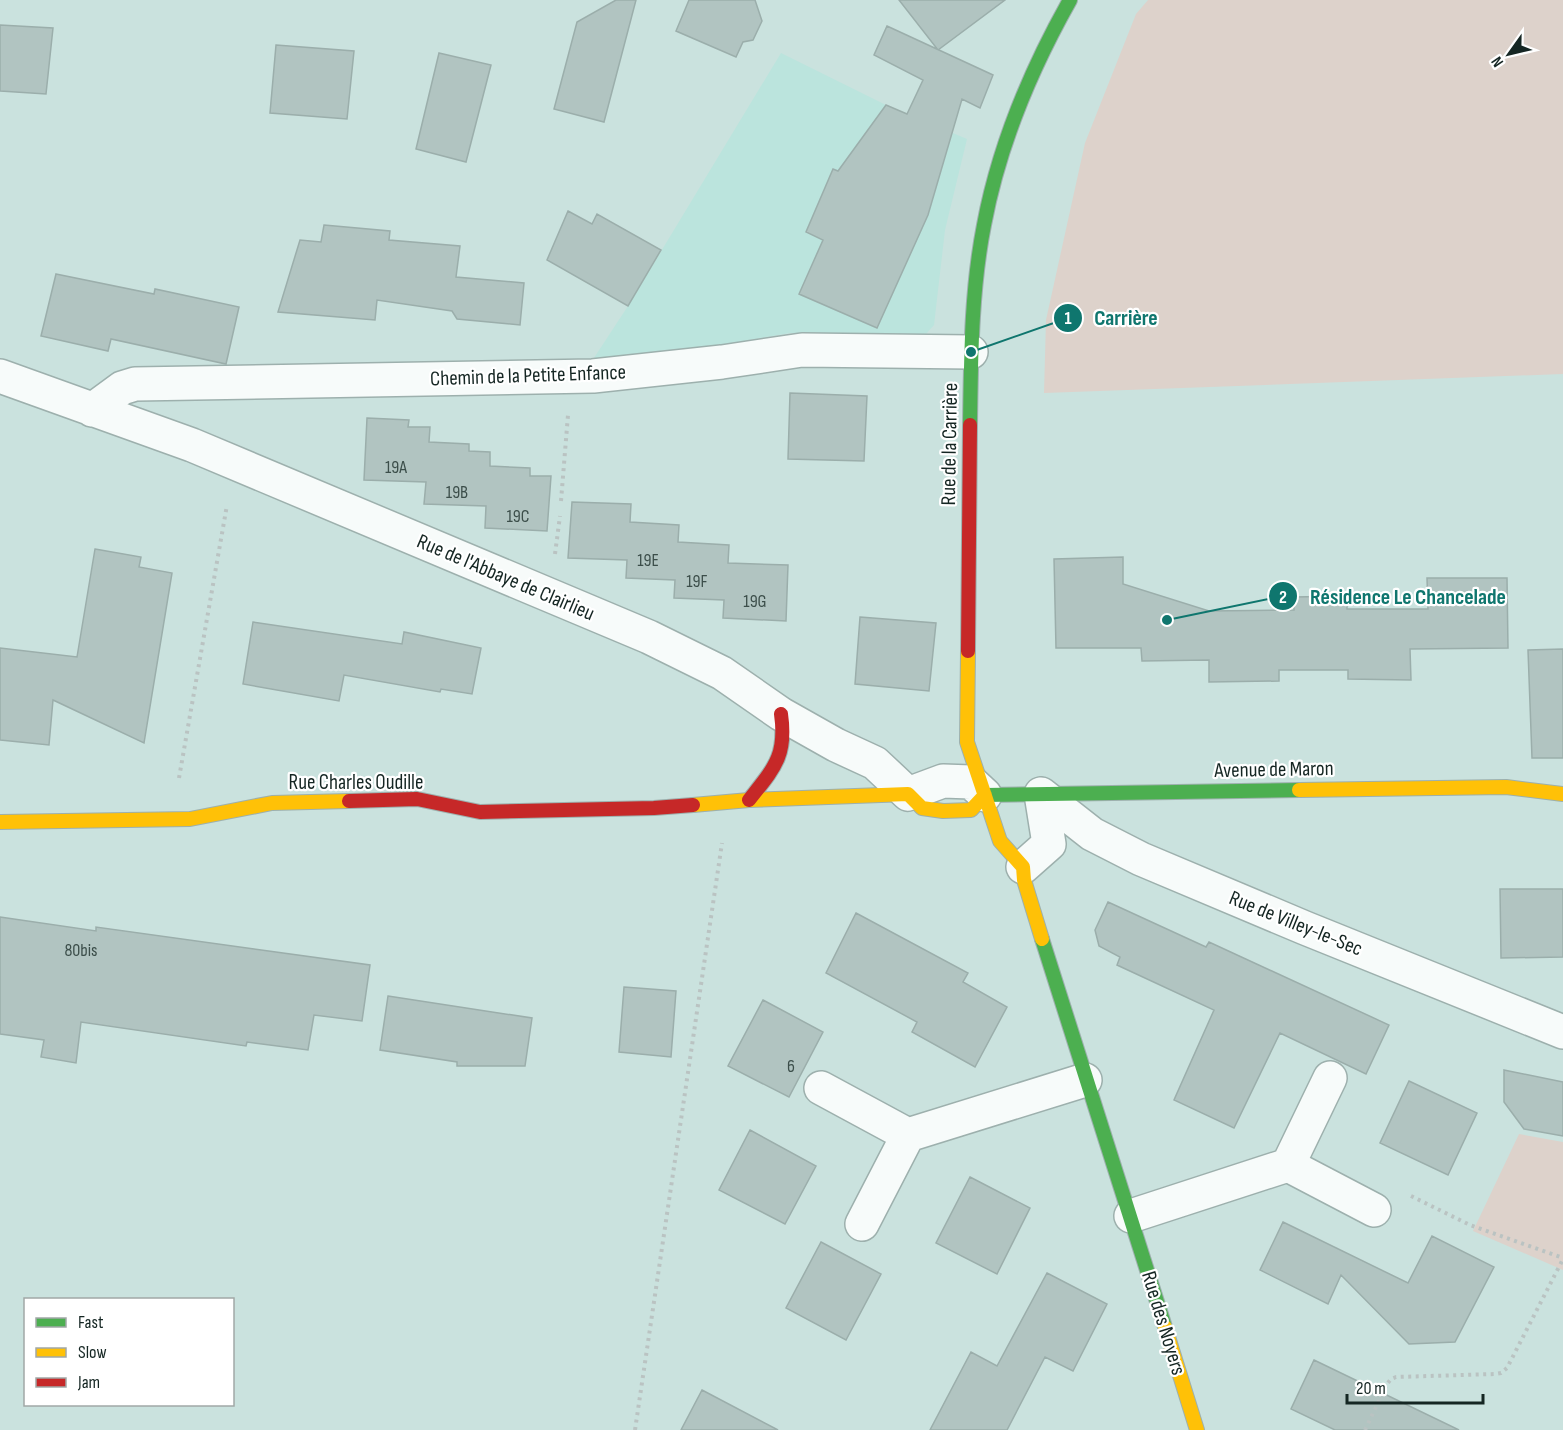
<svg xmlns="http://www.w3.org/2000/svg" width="1563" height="1430" font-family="'Sofia Sans Condensed',sans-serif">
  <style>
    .built { fill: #bbe4dd }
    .green { fill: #ddd2cb }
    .building { fill: #b1c4c1; stroke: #9baeab; stroke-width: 1.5 }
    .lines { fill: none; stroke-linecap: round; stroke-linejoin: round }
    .street-casing { stroke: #9db0ad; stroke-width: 36 }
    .fast-casing { stroke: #9db0ad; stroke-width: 16 }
    .slow-casing { stroke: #9db0ad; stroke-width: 16 }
    .jam-casing { stroke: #9db0ad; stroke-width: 16 }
    .path { stroke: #bac3c2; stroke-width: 4; stroke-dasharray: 3 4.5; stroke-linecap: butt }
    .street { stroke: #f7fbfa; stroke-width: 33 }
    .fast { stroke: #4caf50; stroke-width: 14 }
    .slow { stroke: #ffc107; stroke-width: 14 }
    .jam { stroke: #c62828; stroke-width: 14 }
    .labels { text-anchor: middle; stroke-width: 4.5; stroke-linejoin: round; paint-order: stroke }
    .number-label { font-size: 18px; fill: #3c4e4a }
    .street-label { font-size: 21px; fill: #152623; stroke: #fff }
    .leader { fill: none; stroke: #0f766e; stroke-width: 2 }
    .callout-dot { fill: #0f766e; stroke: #fff; stroke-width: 2 }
    .mark-label { font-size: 18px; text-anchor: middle; font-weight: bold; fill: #fff }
    .callout-label { font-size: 22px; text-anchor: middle; font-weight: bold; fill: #0f766e; stroke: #fff; stroke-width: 4.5; stroke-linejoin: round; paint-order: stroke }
  </style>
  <rect width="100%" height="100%" fill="#cae2de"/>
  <!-- built -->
  <path class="built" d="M781 53 886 105 967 139 945 230 934 325 925 335 790 333 686 351 590 364 628 306Z"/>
  <!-- green -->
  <path class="green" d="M1148 0H1563V374L1044 393 1046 320 1085 143 1136 14Z
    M1519 1134 1563 1142V1270L1473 1231Z"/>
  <!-- building -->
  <path class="building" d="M616 0H636L604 122 554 109 577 22Z
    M689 0H755L762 21 753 40 743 42 736 57 676 31Z
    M899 0H1005L938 50Z
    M0 25 53 28 46 94 0 91Z
    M887 26 993 75 980 108 962 99 928 215 877 328 799 294 823 240 806 232 833 169 838 171 886 105 907 114 923 80 874 55Z
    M276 45 354 51 347 119 270 113Z
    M439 53 491 65 466 162 416 149Z
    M568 211 592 224 597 214 661 250 628 306 547 260Z
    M324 225 390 231 389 240 460 246 456 277 524 283 520 325 457 319 452 311 377 300 375 320 278 312 300 240 321 242Z
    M56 274 154 294 155 289 239 307 226 364 111 339 108 351 41 336Z
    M790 393 867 396 864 461 788 459Z
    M367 418 409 420 408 427H430L429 442 469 444V451L490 452V466L530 468V476H551L547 531 485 528 486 506 424 504 426 482 364 480Z
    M572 502 631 504 630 522 679 525 678 542 729 545 728 563 788 565 786 621 723 618 724 600 674 598 675 580 626 578 627 560 568 558Z
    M95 549 141 557 139 567 172 573 144 743 53 700 49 745 0 740V648L77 657Z
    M1123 557V584L1209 611 1294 610V597L1347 596V609H1428L1427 578H1507L1508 648 1410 649 1411 680 1348 679V670H1279V681L1209 682V660L1142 661 1141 648H1056L1054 559Z
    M860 617 936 623 929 691 855 684Z
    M253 622 402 644 404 632 481 648 472 694 441 689 440 692 344 675 339 701 243 684Z
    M1563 649V758H1532L1528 650Z
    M1500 889H1563V957L1501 958Z
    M1108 902 1206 947 1209 942 1389 1025 1366 1074 1280 1033 1234 1128 1174 1100 1214 1010 1117 965 1120 957 1099 946 1095 930Z
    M856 913 968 973 963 982 1007 1007 975 1067 912 1032 917 1022 826 973Z
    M0 917 96 931V927L370 965 362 1021 314 1015 308 1050 247 1042 246 1046 81 1022 76 1063 41 1057 44 1040 0 1034Z
    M624 987 676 991 671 1057 619 1052Z
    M388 996 532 1018 525 1066H457V1062L380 1050Z
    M763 1000 823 1032 789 1097 728 1066Z
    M1504 1070 1563 1082V1136L1524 1129 1504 1102Z
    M1409 1081 1477 1113 1448 1175 1380 1143Z
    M750 1130 816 1166 785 1224 719 1190Z
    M970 1177 1030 1208 997 1274 936 1243Z
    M1283 1222 1408 1283 1432 1236 1494 1267 1455 1342 1409 1344 1341 1275 1328 1304 1260 1270Z
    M821 1242 881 1274 846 1340 786 1308Z
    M1047 1273 1107 1304 1073 1371 1045 1357 1007 1430H930L971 1352 997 1366Z
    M1314 1360 1459 1430H1335L1291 1409Z
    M702 1390 778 1430H681Z"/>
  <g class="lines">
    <!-- street casing -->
    <g class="street-casing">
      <path id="street" d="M0 376 192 445 649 637 722 673 781 714 836 745 875 763 908 794 943 781 971 782 985 795
        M92 410 122 388 135 384 593 376 722 362 802 350 971 352
        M1041 794 1092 834 1141 859 1305 928 1563 1032
        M1023 867 1049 844 1041 794
        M821 1088 908 1135
        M1288 1165 1330 1078
        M1131 1216 1288 1165 1374 1210
        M862 1224 908 1135 1085 1080"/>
    </g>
    <!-- fast casing -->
    <g class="fast-casing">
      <path id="fast" d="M970 425C971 359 971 291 984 225 999 145 1030 71 1070 0
        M985 795 1299 790
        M1042 939 1165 1327"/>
    </g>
    <!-- slow casing -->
    <g class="slow-casing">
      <path id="slow" d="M968 651 967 742 1000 841 1023 867 1024 880 1042 939
        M1299 790 1506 787 1563 794
        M693 805 749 800 908 794 922 808 943 811 971 810 985 795
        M0 822 190 819 272 803 349 801
        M1165 1327 1197 1430"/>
    </g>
    <!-- jam casing -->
    <g class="jam-casing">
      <path id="jam" d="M968 651 970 425
        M749 800C774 768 787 756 781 714
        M349 801 417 799 480 812 654 808 693 805"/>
    </g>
    <!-- path -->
    <path class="path" d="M561 501 568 415
      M555 554 560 516
      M179 778 227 505
      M1411 1196 1470 1225 1563 1258
      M635 1430 722 843
      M1365 1430 1387 1384 1391 1379 1396 1377 1495 1374 1501 1373 1507 1368 1563 1259"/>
    <!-- street -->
    <use href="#street" class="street"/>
    <!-- fast -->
    <use href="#fast" class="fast"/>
    <!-- slow -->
    <use href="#slow" class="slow"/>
    <!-- jam -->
    <use href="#jam" class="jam"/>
  </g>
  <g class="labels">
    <!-- number labels -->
    <g class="number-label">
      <text x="396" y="473">19A</text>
      <text x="457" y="498">19B</text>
      <text x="518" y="522">19C</text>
      <text x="648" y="566">19E</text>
      <text x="697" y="587">19F</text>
      <text x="755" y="607">19G</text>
      <text x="81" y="956">80bis</text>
      <text x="791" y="1072">6</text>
    </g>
    <!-- street labels -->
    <g class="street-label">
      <text transform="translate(528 375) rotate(-2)" y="7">Chemin de la Petite Enfance</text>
      <text transform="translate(949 444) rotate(-89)" y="7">Rue de la Carrière</text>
      <text transform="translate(506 577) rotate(23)" y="7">Rue de l'Abbaye de Clairlieu</text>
      <text transform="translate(1274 769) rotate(-1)" y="7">Avenue de Maron</text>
      <text x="356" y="789">Rue Charles Oudille</text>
      <text transform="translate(1296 923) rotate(22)" y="7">Rue de Villey-le-Sec</text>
      <text transform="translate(1164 1323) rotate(73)" y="7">Rue des Noyers</text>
    </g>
  </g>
  <!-- callouts -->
  <path class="leader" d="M971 352L1068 318M1167 620L1283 596"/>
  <g class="callout-dot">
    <circle cx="971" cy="352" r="6"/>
    <circle cx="1167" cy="620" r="6"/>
    <circle cx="1068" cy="318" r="15"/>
    <circle cx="1283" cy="596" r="15"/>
  </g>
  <g class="mark-label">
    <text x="1068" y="324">1</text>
    <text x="1283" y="603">2</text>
  </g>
  <g class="callout-label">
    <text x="1126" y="325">Carrière</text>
    <text x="1408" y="604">Résidence Le Chancelade</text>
  </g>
  <!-- legend -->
  <rect x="24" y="1298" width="210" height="108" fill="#ffffff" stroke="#a1a8a7" stroke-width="1.5"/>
  <rect x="36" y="1318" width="30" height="9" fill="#4caf50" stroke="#a1a8a7" stroke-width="1.5"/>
  <text x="78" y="1328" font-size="18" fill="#152623">Fast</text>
  <rect x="36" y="1348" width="30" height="9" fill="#ffc107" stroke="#a1a8a7" stroke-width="1.5"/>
  <text x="78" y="1358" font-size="18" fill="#152623">Slow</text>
  <rect x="36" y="1378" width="30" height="9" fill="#c62828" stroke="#a1a8a7" stroke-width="1.5"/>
  <text x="78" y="1388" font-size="18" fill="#152623">Jam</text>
  <!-- north arrow -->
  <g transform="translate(1509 54) rotate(236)" stroke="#ffffff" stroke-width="4.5" paint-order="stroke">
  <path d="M0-4.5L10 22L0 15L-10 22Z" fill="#152623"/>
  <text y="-9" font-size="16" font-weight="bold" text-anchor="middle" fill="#152623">N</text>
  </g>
  <!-- scale -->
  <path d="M1347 1394v9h136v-9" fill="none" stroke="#152623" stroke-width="3"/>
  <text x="1356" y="1394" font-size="18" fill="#152623" stroke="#ffffff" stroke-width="4.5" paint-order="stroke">20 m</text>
</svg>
